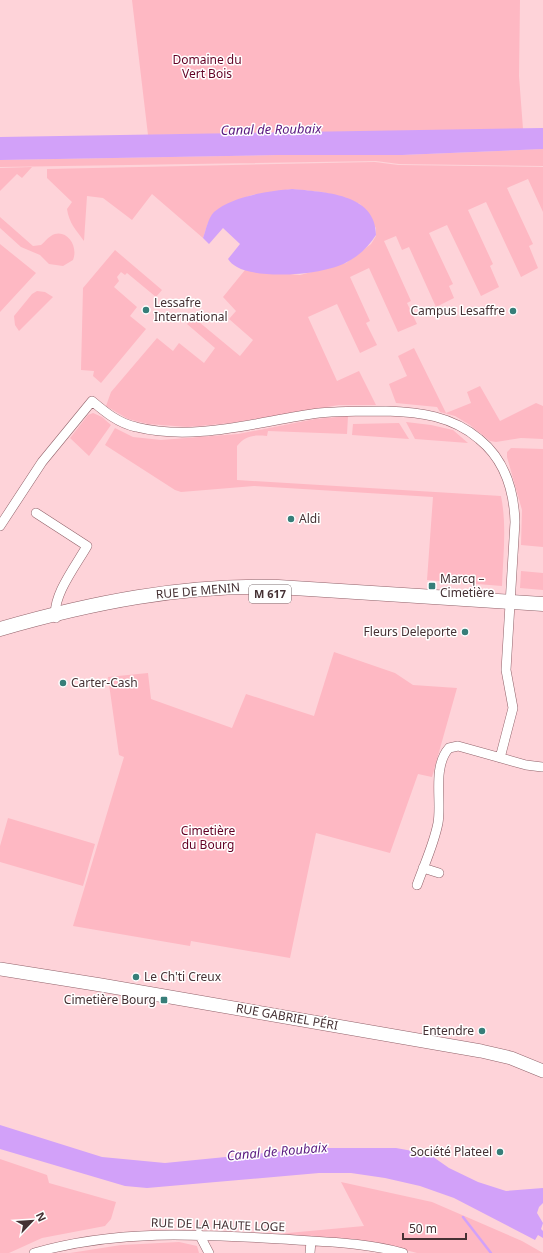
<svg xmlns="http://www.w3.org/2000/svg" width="543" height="1253" font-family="'Noto Sans',sans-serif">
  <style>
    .green { fill: #feb8c3 }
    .water { fill: #d2a1f9 }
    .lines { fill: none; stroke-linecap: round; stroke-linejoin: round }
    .stream { stroke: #d2a1f9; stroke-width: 2.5 }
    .minor-casing { stroke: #91626a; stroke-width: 10 }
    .secondary-casing { stroke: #91626a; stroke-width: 14 }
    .primary-casing { stroke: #91626a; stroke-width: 15 }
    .minor { stroke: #fff; stroke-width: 9 }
    .secondary { stroke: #fff; stroke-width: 13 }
    .primary { stroke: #fff; stroke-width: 14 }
    .poi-dot { fill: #377e79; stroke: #fff; stroke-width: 1.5 }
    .labels { text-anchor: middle; stroke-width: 3; stroke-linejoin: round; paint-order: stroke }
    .shield { fill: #fff; stroke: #7d6f71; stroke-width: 1 }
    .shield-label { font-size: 11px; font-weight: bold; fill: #453134 }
    .park-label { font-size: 12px; fill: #620024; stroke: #fff }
    .poi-label { font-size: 12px; fill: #453134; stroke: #fff; text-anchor: start }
    .street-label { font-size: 12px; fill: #453134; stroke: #fff }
    .water-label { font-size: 13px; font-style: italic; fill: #59187f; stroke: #fff }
  </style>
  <rect width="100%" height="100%" fill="#fed3d9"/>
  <!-- green -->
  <path class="green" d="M132 0H520L519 76 523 129 148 135Z
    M543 149V166L399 164 376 161 0 167V160L277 155H402Z
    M375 162 398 165 543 167V212L528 179 507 188 533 244 529 246 538 268 521 277 486 202 468 210 493 264 490 266 499 287 481 296 447 225 429 233 453 284 449 286 454 298 436 307 409 247 402 250 396 236 384 241 411 301 407 303 417 324 398 332 369 268 350 277 370 321 366 323 377 345 360 353 337 304 308 317 337 381 359 371 376 405H339L231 423 188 427 148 424 128 419 106 406 111 392 157 338 173 351 179 343 204 363 215 348 187 324 193 317 240 356 253 340 229 319 236 311 223 297 245 270 300 275 346 263 371 244 376 236V228L360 204 347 199 322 192 292 189 252 195 226 205 214 213 208 223 203 238 152 194 132 220 103 198 87 196 84 241C76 230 69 223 67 209L72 202 47 178V169Z
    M32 167 22 178 17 174 0 191V168Z
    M0 217 33 246 41 245C44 243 47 238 51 236 65 227 79 245 73 260L63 266 49 264 40 255 21 247 0 228Z
    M0 244 36 273 0 312Z
    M115 250 162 290 156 297 127 273 125 275 121 272 117 277 119 281 114 287 137 307 130 316 146 329 101 383 93 376 94 371 81 370 83 288Z
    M37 291 45 292 53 297 19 331 15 325 14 316 32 294Z
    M414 348 446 413 471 403 467 392 480 386 500 421 536 403 543 406V439L521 438 496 442 490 441 470 425 455 416 440 412 437 407 396 403 389 384 407 376 398 356Z
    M93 413 102 417 111 425 89 456 70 438 88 415Z
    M348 416 347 434 268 431 267 436C254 435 246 435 237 446V480L501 496C507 526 503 556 502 586L427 580 433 497 254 486 181 492 175 490 105 445 115 428 133 437 161 440 238 434 315 419Z
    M406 422 431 425 453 430 468 443 415 439Z
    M399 423 409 439 352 435 353 424Z
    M511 448 543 449V547L521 545 522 510 507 457V452Z
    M521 571 543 573V590L520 588Z
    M334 652 395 673 413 685 457 688 432 777 418 774 390 853 316 833 290 958 191 941 190 946 73 926 124 757 119 755 108 677 148 673 151 699 232 728 246 694 314 716Z
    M8 818 95 844 83 886 0 862V846Z
    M0 1159 47 1175 49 1183 116 1202 111 1219 105 1226 42 1238 9 1253H0Z
    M341 1182 432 1202 522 1241 543 1253H417L387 1245 345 1239 277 1234 364 1226Z
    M179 1242 197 1246 199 1253H70L121 1245Z"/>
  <!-- water -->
  <path class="water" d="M543 128V149L402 155H277L0 160V137Z
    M292 189C323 192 376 193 376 235 369 246 359 256 347 262 325 275 260 280 237 267 233 265 230 262 228 259L240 244 223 228 209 244 203 238C206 230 208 218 214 212 232 196 269 191 292 189Z
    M0 1125 102 1157 165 1163 315 1148H396L429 1154 449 1168 478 1182 506 1191 543 1188V1203L539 1207 537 1213 543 1223 541 1229 543 1231V1238L538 1235 535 1240 454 1198 420 1186 385 1178 351 1173H319L147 1188 125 1186 0 1149Z"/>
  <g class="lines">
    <!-- stream -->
    <path class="stream" d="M463 1217 491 1253"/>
    <!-- minor casing -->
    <g class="minor-casing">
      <path id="minor" d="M36 513 87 546C77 564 51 597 56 618
        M0 526 42 462 92 401C105 412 118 423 136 427 196 442 259 421 319 413 341 411 363 411 386 411 420 412 452 416 479 439 505 460 514 490 515 522L506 670 513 708 500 758
        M423 868 439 873
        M417 885C424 865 434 844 438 823 442 801 432 767 449 748L458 746 526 765 542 767
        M199 1234 209 1253
        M34 1253C116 1229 198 1234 282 1239 323 1242 363 1242 403 1253
        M310 1253 311 1241"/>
    </g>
    <!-- secondary casing -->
    <g class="secondary-casing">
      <path id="secondary" d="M0 969 101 985 481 1051 511 1058 543 1071"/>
    </g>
    <!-- primary casing -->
    <g class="primary-casing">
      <path id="primary" d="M0 629C90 603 184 584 278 587L543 604"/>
    </g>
    <!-- minor -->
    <use href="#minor" class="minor"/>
    <!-- secondary -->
    <use href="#secondary" class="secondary"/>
    <!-- primary -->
    <use href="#primary" class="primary"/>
  </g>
  <!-- markers -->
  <g class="poi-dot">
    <circle cx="146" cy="310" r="4"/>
    <circle cx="513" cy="311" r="4"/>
    <circle cx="291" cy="519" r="4"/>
    <rect x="428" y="582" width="8" height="8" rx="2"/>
    <circle cx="465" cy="632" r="4"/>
    <circle cx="63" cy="683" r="4"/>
    <circle cx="136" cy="977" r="4"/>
    <rect x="160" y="996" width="8" height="8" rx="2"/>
    <circle cx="482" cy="1031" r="4"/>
    <circle cx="500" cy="1152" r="4"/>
  </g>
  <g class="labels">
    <!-- shield labels -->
    <rect class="shield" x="249" y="585" width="42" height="18" rx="3"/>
    <g class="shield-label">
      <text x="270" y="598">M 617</text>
    </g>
    <!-- park labels -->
    <g class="park-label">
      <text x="207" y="64">Domaine du<tspan x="207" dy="14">Vert Bois</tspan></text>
      <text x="208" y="835">Cimetière<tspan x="208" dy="14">du Bourg</tspan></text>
    </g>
    <!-- poi labels -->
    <g class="poi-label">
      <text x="154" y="307">Lessafre<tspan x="154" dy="14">International</tspan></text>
      <text x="505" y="315" text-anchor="end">Campus Lesaffre</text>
      <text x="299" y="523">Aldi</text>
      <text x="440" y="583">Marcq –<tspan x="440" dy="14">Cimetière</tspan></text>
      <text x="457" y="636" text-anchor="end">Fleurs Deleporte</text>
      <text x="71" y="687">Carter-Cash</text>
      <text x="144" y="981">Le Ch'ti Creux</text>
      <text x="156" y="1004" text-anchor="end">Cimetière Bourg</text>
      <text x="474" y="1035" text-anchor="end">Entendre</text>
      <text x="492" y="1156" text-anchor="end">Société Plateel</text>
    </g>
    <!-- street labels -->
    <g class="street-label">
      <text transform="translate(198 591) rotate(-5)" y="4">RUE DE MENIN</text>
      <text transform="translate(287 1017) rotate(10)" y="4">RUE GABRIEL PÉRI</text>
      <text transform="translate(218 1225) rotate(2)" y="4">RUE DE LA HAUTE LOGE</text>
    </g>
    <!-- water labels -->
    <g class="water-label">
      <text transform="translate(271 129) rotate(-1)" y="5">Canal de Roubaix</text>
      <text transform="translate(277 1151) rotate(-5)" y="5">Canal de Roubaix</text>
    </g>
  </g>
  <!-- north arrow -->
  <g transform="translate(32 1221) rotate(65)" stroke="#ffffff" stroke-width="3" paint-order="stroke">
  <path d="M0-3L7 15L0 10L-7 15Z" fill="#453134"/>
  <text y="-6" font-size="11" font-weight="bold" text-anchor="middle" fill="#453134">N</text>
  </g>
  <!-- scale -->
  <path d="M403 1233v6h63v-6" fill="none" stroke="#453134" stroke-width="2"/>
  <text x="409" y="1233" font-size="12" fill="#453134" stroke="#ffffff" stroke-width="3" paint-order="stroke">50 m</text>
</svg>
